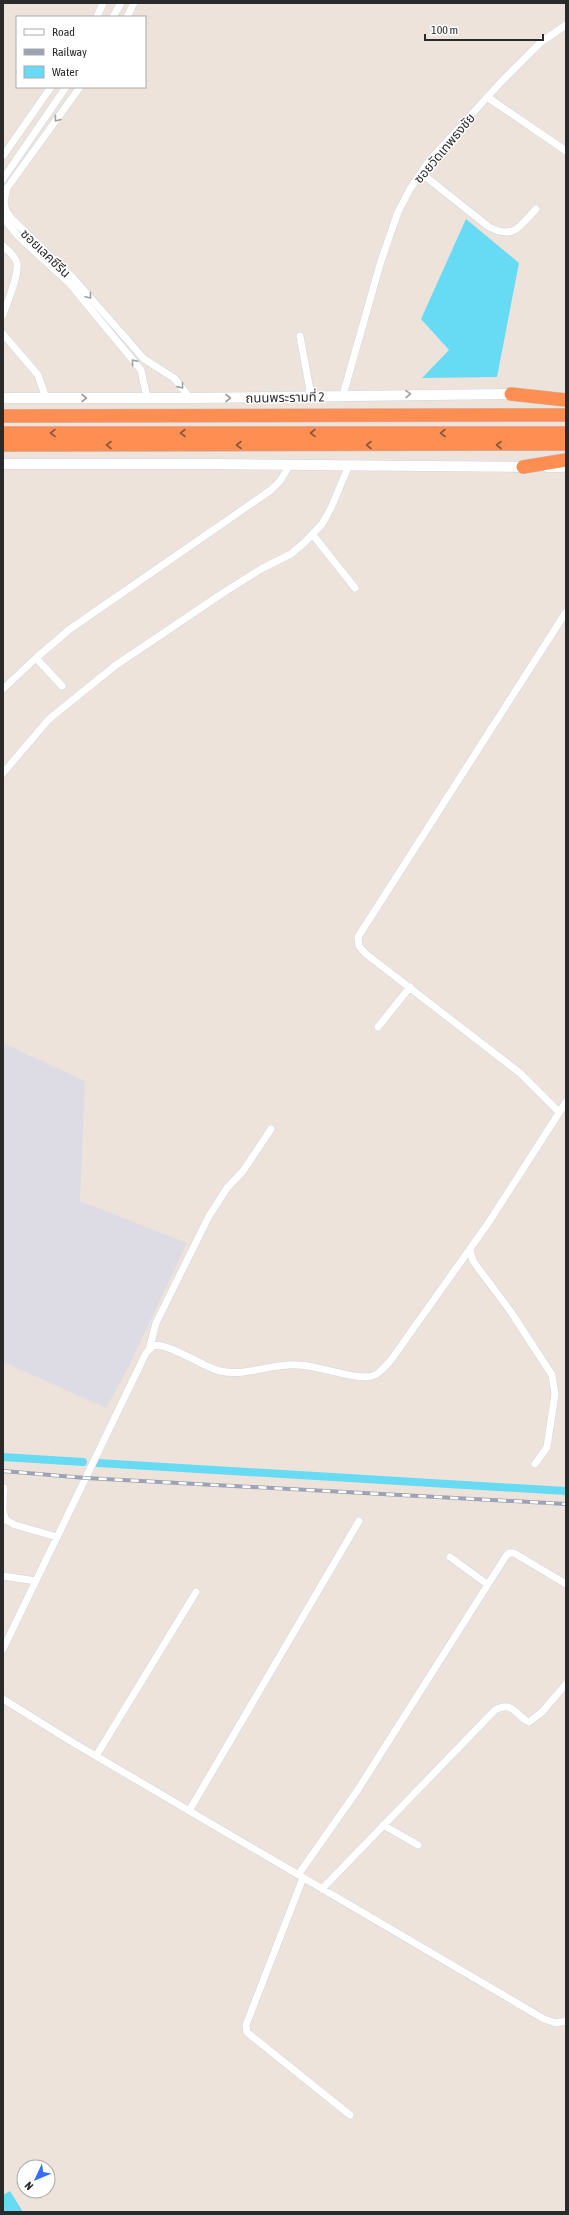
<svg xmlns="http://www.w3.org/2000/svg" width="569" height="2215" font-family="'Asap Condensed','Noto Sans Thai',sans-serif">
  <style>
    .industrial { fill: #dddce5 }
    .water { fill: #68dbf4 }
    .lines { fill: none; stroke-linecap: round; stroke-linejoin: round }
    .canal { stroke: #68dbf4; stroke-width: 8 }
    .street-casing { stroke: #d0d5e3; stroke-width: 8 }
    .secondary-casing { stroke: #d0d5e3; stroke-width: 11 }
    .highway-casing { stroke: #c3c3c3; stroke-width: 14 }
    .street { stroke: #fff; stroke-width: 7 }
    .secondary { stroke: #fff; stroke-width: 10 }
    .highway { stroke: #ff8e53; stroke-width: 13 }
    .rail-casing { stroke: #9da3b5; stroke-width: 4 }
    .rail { stroke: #fff; stroke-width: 2.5; stroke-dasharray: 8; stroke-linecap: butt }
    .highway-bridge-casing { stroke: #c3c3c3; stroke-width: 14; stroke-linecap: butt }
    .highway-bridge { stroke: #ff8e53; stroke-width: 13 }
    .oneway { stroke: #9f9f9f }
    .oneway2 { stroke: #8a573c }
    .labels { text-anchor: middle; stroke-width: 3; stroke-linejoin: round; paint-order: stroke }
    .street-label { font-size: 13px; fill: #2a2a2a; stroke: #fff }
  </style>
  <rect width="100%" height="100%" fill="#ede3db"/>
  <!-- industrial -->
  <path class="industrial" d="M3 1043 85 1081 80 1201 187 1243 126 1372 106 1408 3 1362Z"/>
  <!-- water -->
  <path class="water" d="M466 219 519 263 497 377 422 378 449 350 421 319Z
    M10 2191 23 2212H3V2195Z"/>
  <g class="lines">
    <!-- canal -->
    <path class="canal" d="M3 1457 83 1462
      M98 1463 566 1491"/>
    <!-- street casing -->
    <g class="street-casing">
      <path id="street" d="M97 17 103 3
        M113 17 121 3
        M127 17 134 3
        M80 87 7 188 4 202 6 211 12 219 74 279 144 359 174 378 190 398
        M487 97 566 151
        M3 156 51 87
        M421 173 489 227C514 240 520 226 536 209
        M3 179 66 87
        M3 218 19 237 70 284 141 370 147 398
        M3 246C8 250 15 256 17 263 19 276 7 302 3 315
        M3 334 38 375 46 398
        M300 336 310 390 307 397
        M343 395 381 261 398 212 410 189 429 161 501 82 541 42 566 25
        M313 535 355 588
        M36 658 62 686
        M3 689 36 658 70 629 271 490 280 481 290 465
        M3 773 49 719 116 665 226 591 261 569 291 554 305 542 322 524 331 508 349 465
        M378 1027 410 987
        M559 1112 520 1073 366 954 359 946 358 937 566 612
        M470 1250 473 1261 511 1312 552 1375 555 1394 547 1447 535 1464
        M149 1350 156 1323 209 1216 227 1188 243 1171 271 1129
        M3 1508 4 1488
        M3 1511 6 1520 15 1525 57 1537
        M450 1557 487 1584
        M3 1576 36 1581
        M3 1649 146 1353 153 1346C169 1342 202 1367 220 1371 246 1377 272 1363 298 1365 321 1366 345 1377 367 1377 377 1377 385 1367 391 1360L489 1222 566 1102
        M3 1699 72 1742 544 2019 556 2023 566 2021
        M96 1756 196 1592
        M189 1811 359 1521
        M383 1825 418 1845
        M298 1875 357 1791 506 1556 509 1553H514L566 1584
        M303 1878 246 2025 247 2032 254 2038 350 2115
        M322 1889 495 1710C514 1700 515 1716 529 1722L542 1712 566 1684"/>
    </g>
    <!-- secondary casing -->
    <g class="secondary-casing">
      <path id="secondary" d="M3 398H190L518 394
        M3 464H213L529 467
        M547 467H566"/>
    </g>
    <!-- highway casing -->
    <g class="highway-casing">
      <path id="highway" d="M511 394 566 400
        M3 433H566
        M3 445 566 444
        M523 467 566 460"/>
    </g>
    <!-- street -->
    <use href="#street" class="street"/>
    <!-- secondary -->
    <use href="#secondary" class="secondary"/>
    <!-- highway -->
    <use href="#highway" class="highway"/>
    <!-- rail casing -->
    <g class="rail-casing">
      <path id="rail" d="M3 1471 86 1478 566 1504"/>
    </g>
    <!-- rail -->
    <use href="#rail" class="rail"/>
    <!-- highway-bridge casing -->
    <g class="highway-bridge-casing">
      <path id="highway-bridge" d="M3 416 566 415"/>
    </g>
    <!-- highway-bridge -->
    <use href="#highway-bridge" class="highway-bridge"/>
  </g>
  <!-- one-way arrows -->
  <defs><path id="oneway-chevron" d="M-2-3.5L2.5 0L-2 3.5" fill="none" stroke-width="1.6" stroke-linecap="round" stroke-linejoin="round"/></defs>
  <g class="oneway">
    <use href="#oneway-chevron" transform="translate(57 119) rotate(127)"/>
    <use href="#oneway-chevron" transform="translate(89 296) rotate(50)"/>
    <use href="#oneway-chevron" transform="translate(134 362) rotate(-131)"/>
    <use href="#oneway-chevron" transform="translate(181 386) rotate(51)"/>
    <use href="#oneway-chevron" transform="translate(408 394) rotate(-1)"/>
    <use href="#oneway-chevron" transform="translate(84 398)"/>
    <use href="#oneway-chevron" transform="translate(228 398)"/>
  </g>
  <g class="oneway2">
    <use href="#oneway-chevron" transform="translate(53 433) rotate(-180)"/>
    <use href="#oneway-chevron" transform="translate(183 433) rotate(-180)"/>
    <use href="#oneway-chevron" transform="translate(313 433) rotate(-180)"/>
    <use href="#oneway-chevron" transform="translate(443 433) rotate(-180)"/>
    <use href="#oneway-chevron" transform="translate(109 445) rotate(180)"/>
    <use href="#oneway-chevron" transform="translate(239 445) rotate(180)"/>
    <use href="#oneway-chevron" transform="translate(369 445) rotate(180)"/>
    <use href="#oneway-chevron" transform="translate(499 445) rotate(180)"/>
  </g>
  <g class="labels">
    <!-- street labels -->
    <g class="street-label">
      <text transform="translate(444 148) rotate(-50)" y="5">ซอยวัดเทพธงชัย</text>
      <text transform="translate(46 253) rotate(44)" y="5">ซอยเลคซีรีน</text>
      <text transform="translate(285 397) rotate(-1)" y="5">ถนนพระรามที่ 2</text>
    </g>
  </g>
  <!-- border -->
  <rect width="569" height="2215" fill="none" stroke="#2a2a2a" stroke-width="8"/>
  <!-- legend -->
  <rect x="16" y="16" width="130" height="72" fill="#ffffff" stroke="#aaaaaa"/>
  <rect x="24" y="29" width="20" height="6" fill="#ffffff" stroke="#aaaaaa"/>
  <text x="52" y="36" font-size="12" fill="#2a2a2a">Road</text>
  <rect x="24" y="49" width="20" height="6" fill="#9da3b5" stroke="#aaaaaa"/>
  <text x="52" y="56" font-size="12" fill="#2a2a2a">Railway</text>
  <rect x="24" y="66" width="20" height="12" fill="#68dbf4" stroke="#aaaaaa"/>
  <text x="52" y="76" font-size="12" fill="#2a2a2a">Water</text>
  <!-- north arrow -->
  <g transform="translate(36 2179) rotate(226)"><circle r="19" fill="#ffffff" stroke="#aaaaaa"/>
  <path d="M0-3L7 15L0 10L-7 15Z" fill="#356dff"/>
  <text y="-6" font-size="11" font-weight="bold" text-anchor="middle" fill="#2a2a2a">N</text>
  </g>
  <!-- scale -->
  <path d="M425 34v6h118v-6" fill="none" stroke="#2a2a2a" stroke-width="2"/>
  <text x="431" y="34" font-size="12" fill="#2a2a2a" stroke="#ffffff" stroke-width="3" paint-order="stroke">100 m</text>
</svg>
